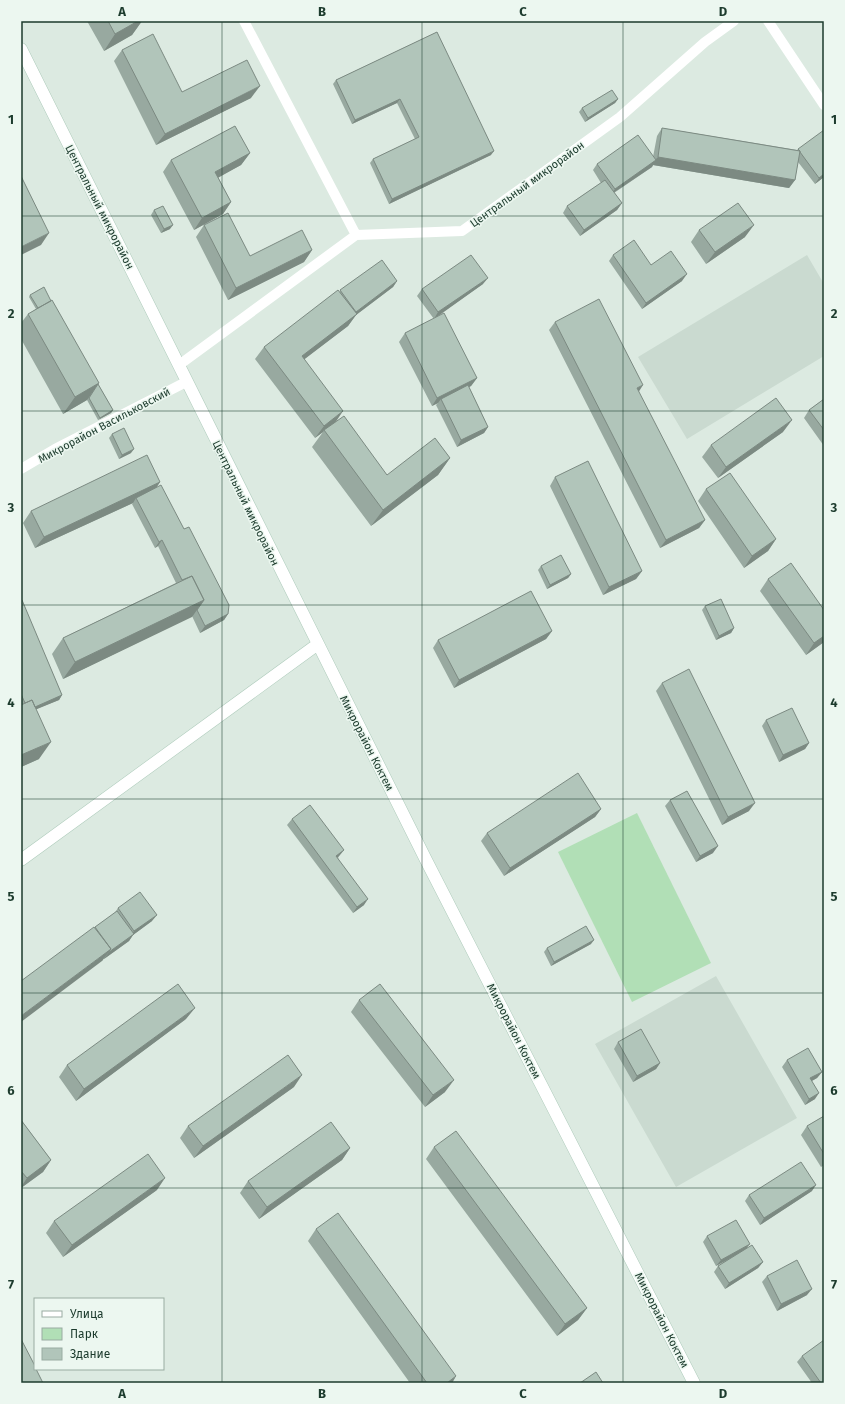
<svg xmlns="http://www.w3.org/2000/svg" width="845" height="1404" font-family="'Fira Sans',sans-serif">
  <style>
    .built { fill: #cadad0 }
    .green { fill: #b1dfb6 }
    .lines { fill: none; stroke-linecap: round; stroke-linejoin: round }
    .secondary-casing { stroke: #aecbbb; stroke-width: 13 }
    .street { stroke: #fff; stroke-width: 10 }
    .secondary { stroke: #fff; stroke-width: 12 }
    .wall { fill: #98a9a0 }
    .shaded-wall { fill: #7c8a82 }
    .building { fill: #b1c5ba; stroke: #7c8a82 }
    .grid { fill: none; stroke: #1c3b2d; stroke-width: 1; stroke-opacity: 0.55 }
    .labels { text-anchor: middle; stroke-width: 3; stroke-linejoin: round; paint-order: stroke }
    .street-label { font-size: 11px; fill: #1c3b2d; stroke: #ecf7f0 }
    .neatline { fill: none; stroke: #1c3b2d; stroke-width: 1.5 }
    .grid-label { font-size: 13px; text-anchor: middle; font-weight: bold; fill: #1c3b2d }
  </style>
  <rect width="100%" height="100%" fill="#dceae1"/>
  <!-- built -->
  <path class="built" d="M807 255 824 284V356L687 439 638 357Z
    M716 976 797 1118 676 1187 595 1044Z"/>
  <!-- green -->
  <path class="green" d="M637 813 711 963 632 1002 558 852Z"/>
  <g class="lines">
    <!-- secondary casing -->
    <g class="secondary-casing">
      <path id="secondary" d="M21 49 425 858 694 1383
        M21 860 318 644"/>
    </g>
    <!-- street -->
    <path class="street" d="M768 21 824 105
      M356 235 462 231 620 117 705 42 734 21
      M179 365 356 235 244 21
      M21 469 55 449 186 382"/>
    <!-- secondary -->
    <use href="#secondary" class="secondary"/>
  </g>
  <!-- wall -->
  <path class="wall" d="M87 21H142L132 35 104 51Z
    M437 32 491 155 389 204 370 163 373 159 415 139 397 103 352 124 333 84 336 80Z
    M122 50 182 92 251 98 156 145 114 61Z
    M618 99 615 103 585 122 579 112 582 108Z
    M662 128 797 150 798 149 824 177 815 184 798 162 795 180 789 188 653 165 652 167 614 193 622 203 617 210 580 236 563 213 567 206 601 183 593 170 597 164 653 157 657 136Z
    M250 153 241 165 218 177 231 202 223 214 194 230 163 172 171 160Z
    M154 210 170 229 161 233 151 215Z
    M204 225 250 256 312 250 304 262 228 300 196 237Z
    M699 230 745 237 706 264 691 242Z
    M613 255 651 265 682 281 642 309 609 261Z
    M397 281 393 287 356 315 348 326 304 359 336 422 387 475 450 458 438 475 371 526 312 447 323 432 315 438 255 359 264 347 340 292V290Z
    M483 284 434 318 477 378 471 386 469 387 488 427 484 433 457 447 436 405 438 403 432 406 399 342 405 333 434 319 417 296 422 289Z
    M30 295 98 384 113 410 111 413 98 420 87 400 63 414 21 339V323L28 314 36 309 29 297Z
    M555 322 705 520 699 528 660 548 549 330Z
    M824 399V446L804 418 809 410Z
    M783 432 718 478 702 457 711 445Z
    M112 434 131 453 119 459 109 438Z
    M555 477 642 571 636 579 603 595 550 486Z
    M160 482 156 488 228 614 224 620 200 633 192 616 63 679 52 654 63 638 176 583 158 546 155 548 132 504 133 503 35 548 23 523 31 511Z
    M706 489 776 539 768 551 744 568 698 501Z
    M541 566 571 574 568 578 547 589 538 570Z
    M768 579 824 642 806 655 760 591Z
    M21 600 62 695 59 700 36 709 39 759 21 767Z
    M705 606 734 628 731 633 716 640 702 610Z
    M552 631 546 639 454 688 433 648 438 640Z
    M662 683 749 811 722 825 656 691Z
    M766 720 809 743 805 749 779 762 762 726Z
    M670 800 713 853 696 862 665 806Z
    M601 809 595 817 504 876 481 841 487 833Z
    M292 819 344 850 339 856 338 858 364 905 353 913 287 825Z
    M118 908 152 921 133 935 129 941 104 959V958L102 961 95 927 114 914Z
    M591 944 551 966 544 952 547 948Z
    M359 1000 445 1092 425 1107 351 1012Z
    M186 1019 76 1101 59 1077 67 1065Z
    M618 1042 660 1063 656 1069 633 1082 614 1049Z
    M787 1060 822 1072 817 1078 812 1081 815 1099 805 1105 782 1067Z
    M294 1087 194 1158 180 1138 188 1126Z
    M824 1116V1165L821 1167 801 1135 807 1126Z
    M21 1120 51 1160 43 1172 21 1188Z
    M434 1147 587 1308 578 1320 557 1336 426 1159Z
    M350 1148 342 1160 259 1219 240 1193 248 1181Z
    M157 1190 63 1257 46 1233 54 1221Z
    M812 1191 760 1225 745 1201 749 1195Z
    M316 1229 456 1376 452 1383H410L308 1241Z
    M707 1236 747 1247 763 1262 758 1268 725 1289 714 1272 718 1266 725 1261 716 1266 703 1242Z
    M767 1276 807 1295 777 1311 762 1282Z
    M802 1356 824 1383H812L797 1362Z"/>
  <!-- shaded-wall -->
  <path class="shaded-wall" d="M138 21H142L132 35 104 51 115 34Z
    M260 86 251 98 156 145 165 134Z
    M400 99 397 103 352 124 355 120Z
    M618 99 615 103 585 122 588 118Z
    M494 151 491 155 389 204 392 199Z
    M250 153 241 165 207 184 215 172Z
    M658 157 795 180 789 188 653 165 652 167 610 195 615 189 654 161Z
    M824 174V177L815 184 819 178Z
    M231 202 223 214 194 230 202 218Z
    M622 203 617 210 580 236 584 230Z
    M173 225 170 229 161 233 164 229Z
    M754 225 745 237 706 264 715 252Z
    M49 233 41 245 21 255V247Z
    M312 250 304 262 228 300 236 288Z
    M687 274 682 281 642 309 646 303Z
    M488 278 483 284 434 319 438 312Z
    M397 281 393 287 356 315 348 326 293 368 302 356 352 317 356 312Z
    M477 378 471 386 442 401 441 399 438 403 432 406 437 398Z
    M99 383 87 400 63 414 75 397Z
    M643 385 638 393 637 388Z
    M113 410 111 413 98 420 100 418Z
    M343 411 335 423 324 430 323 432 315 438 324 426Z
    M792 420 783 432 718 478 726 467Z
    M488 427 484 433 457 447 461 440Z
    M134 449 131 453 119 459 122 455Z
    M450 458 438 475 371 526 383 510Z
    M160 482 152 494 136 498 133 503 35 548 44 537Z
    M705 520 699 528 660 548 666 540Z
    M776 539 768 551 744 568 752 556Z
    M162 540 158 546 155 548 159 542Z
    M642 571 636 579 603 595 609 587Z
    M571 574 568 578 547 589 550 585Z
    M204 600 192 617 63 679 75 662Z
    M228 614 224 620 200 633 205 626Z
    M734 628 731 633 716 640 719 636Z
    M552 631 546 639 454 688 459 680Z
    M824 636V642L806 655 814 643Z
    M62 695 59 700 25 714 28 710Z
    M51 742 39 759 21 767V755Z
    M809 743 805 749 779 762 783 755Z
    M755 803 749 811 722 825 728 817Z
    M601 809 595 817 504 876 510 868Z
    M718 846 713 853 696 862 700 856Z
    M344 850 339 856 332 862 336 856Z
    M368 899 364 905 353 913 357 907Z
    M157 915 152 921 133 935 129 941 104 959 109 952 130 937 134 931Z
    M594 940 591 944 551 966 554 962Z
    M111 949 102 961 21 1022V1016Z
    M195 1008 186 1019 76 1101 84 1089Z
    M660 1063 656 1069 633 1082 637 1076Z
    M822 1072 817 1078 806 1084 810 1078Z
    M302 1075 294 1087 194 1158 203 1146Z
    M454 1080 445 1092 425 1107 433 1095Z
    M819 1093 815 1099 805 1105 809 1099Z
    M350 1148 342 1160 259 1219 267 1207Z
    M51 1160 43 1172 21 1188V1187L27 1178Z
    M165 1178 157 1190 63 1257 72 1245Z
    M816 1185 812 1191 760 1225 764 1218Z
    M750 1244 745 1250 716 1266 721 1260Z
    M763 1262 758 1268 725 1289 729 1283Z
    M812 1289 807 1295 777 1311 781 1304Z
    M587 1308 578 1320 557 1336 565 1324Z
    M456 1376 452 1383H447Z"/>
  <!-- building -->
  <path class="building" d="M108 21H138L115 34Z
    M437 32 494 151 392 199 373 159 419 137 400 99 355 120 336 80Z
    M153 34 182 92 247 60 260 86 165 134 122 50Z
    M612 90 618 99 588 118 582 108Z
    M235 126 250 153 215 172 231 202 202 218 171 160Z
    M662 128 800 151 795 180 658 157Z
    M824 130V174L819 178 800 152V151L798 149Z
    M638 135 656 160 615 189 597 164Z
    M21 176 49 233 21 247Z
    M605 180 622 203 584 230 567 206Z
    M738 203 754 225 715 252 699 230Z
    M163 206 173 225 164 229 154 210Z
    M228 213 250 256 302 230 312 250 236 288 204 225Z
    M634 240 651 265 671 251 687 274 646 303 613 255Z
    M471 255 488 278 438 312 422 289Z
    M382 260 397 281 356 312 340 290Z
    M44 287 51 301 38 308 30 295Z
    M338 290 357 314 302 356 343 411 324 426 264 347Z
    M599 299 643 385 637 388 705 520 666 540 555 322Z
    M52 300 99 383 75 397 28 314Z
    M444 313 477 378 437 398 405 333Z
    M98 384 113 410 100 418 89 398Z
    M468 385 488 427 461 440 441 399Z
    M776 398 792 420 726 467 711 445Z
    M824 399V430L809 410Z
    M344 416 387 475 435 438 450 458 383 510 324 430Z
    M124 428 134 449 122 455 112 434Z
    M147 455 160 482 44 537 31 511Z
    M588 461 642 571 609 587 555 477Z
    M730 473 776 539 752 556 706 489Z
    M161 485 184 529 189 527 229 605 228 614 205 626 197 610 204 600 192 576 182 580 162 540 159 542 136 498Z
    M561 555 571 574 550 585 541 566Z
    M791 563 824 610V636L814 643 768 579Z
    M192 576 204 600 75 662 63 638Z
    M531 591 552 631 459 680 438 640Z
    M721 599 734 628 719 636 705 606Z
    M21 600H22L62 695 35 707 32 700 25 703 21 694Z
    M689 669 755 803 728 817 662 683Z
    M32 700 51 742 21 755V705Z
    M792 708 809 743 783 755 766 720Z
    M578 773 601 809 510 868 487 833Z
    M687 791 718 846 700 856 670 800Z
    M310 805 344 850 336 856 368 899 357 907 292 819Z
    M140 892 157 915 134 931 118 908Z
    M117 911 134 934 109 952H108L111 949 95 927Z
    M586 926 594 940 554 962 547 948Z
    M94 927 111 949 21 1016V981Z
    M178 984 195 1008 84 1089 67 1065Z
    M380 984 454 1080 433 1095 359 1000Z
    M641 1029 660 1063 637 1076 618 1042Z
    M808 1048 822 1072 810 1078 819 1093 809 1099 787 1060Z
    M288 1055 302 1075 203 1146 188 1126Z
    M824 1116V1154L807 1126Z
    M21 1120 51 1160 27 1178 21 1171Z
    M331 1122 350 1148 267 1207 248 1181Z
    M456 1131 587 1308 565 1324 434 1147Z
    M148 1154 165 1178 72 1245 54 1221Z
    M801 1162 816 1185 764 1218 749 1195Z
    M338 1213 456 1376 447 1383H427L316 1229Z
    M736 1220 750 1244 721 1260 707 1236Z
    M752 1245 763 1262 729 1283 718 1266Z
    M797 1260 812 1289 781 1304 767 1276Z
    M21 1339 35 1366V1369H36L43 1383H21Z
    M824 1340V1383H821L802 1356Z
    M596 1372 603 1383H580Z"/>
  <!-- grid -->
  <path class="grid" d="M222 21V1383M422 21V1383M623 21V1383M21 216H824M21 411H824M21 605H824M21 799H824M21 993H824M21 1188H824"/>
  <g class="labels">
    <!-- street labels -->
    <g class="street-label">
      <text transform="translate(527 184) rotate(-36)" y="4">Центральный микрорайон</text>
      <text transform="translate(100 207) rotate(63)" y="4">Центральный микрорайон</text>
      <text transform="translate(104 425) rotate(-28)" y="4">Микрорайон Васильковский</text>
      <text transform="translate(246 503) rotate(64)" y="4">Центральный микрорайон</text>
      <text transform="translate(367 743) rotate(63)" y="4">Микрорайон Коктем</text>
      <text transform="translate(514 1031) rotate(63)" y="4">Микрорайон Коктем</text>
      <text transform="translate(662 1320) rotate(63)" y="4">Микрорайон Коктем</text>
    </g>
  </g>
  <!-- border -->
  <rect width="845" height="1404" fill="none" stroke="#ecf7f0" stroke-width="44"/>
  <!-- legend -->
  <rect x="34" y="1298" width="130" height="72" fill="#ecf7f0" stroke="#99aca2"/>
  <rect x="42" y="1311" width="20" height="6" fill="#ffffff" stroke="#99aca2"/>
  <text x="70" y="1318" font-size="12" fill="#1c3b2d">Улица</text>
  <rect x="42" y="1328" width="20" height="12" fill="#b1dfb6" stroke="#99aca2"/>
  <text x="70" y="1338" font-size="12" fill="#1c3b2d">Парк</text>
  <rect x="42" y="1348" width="20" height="12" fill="#b1c5ba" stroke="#99aca2"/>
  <text x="70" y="1358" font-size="12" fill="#1c3b2d">Здание</text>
  <rect x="22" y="22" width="801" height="1360" class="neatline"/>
  <g class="grid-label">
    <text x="122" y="16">A</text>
    <text x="322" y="16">B</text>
    <text x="523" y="16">C</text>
    <text x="723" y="16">D</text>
    <text x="11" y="124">1</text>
    <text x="834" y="124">1</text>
    <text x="11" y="318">2</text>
    <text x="834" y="318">2</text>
    <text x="11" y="512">3</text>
    <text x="834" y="512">3</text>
    <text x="11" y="707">4</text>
    <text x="834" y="707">4</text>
    <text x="11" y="901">5</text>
    <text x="834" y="901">5</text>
    <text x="11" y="1095">6</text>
    <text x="834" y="1095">6</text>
    <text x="11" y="1289">7</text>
    <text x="834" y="1289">7</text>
    <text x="122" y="1398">A</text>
    <text x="322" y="1398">B</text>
    <text x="523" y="1398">C</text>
    <text x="723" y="1398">D</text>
  </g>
</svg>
